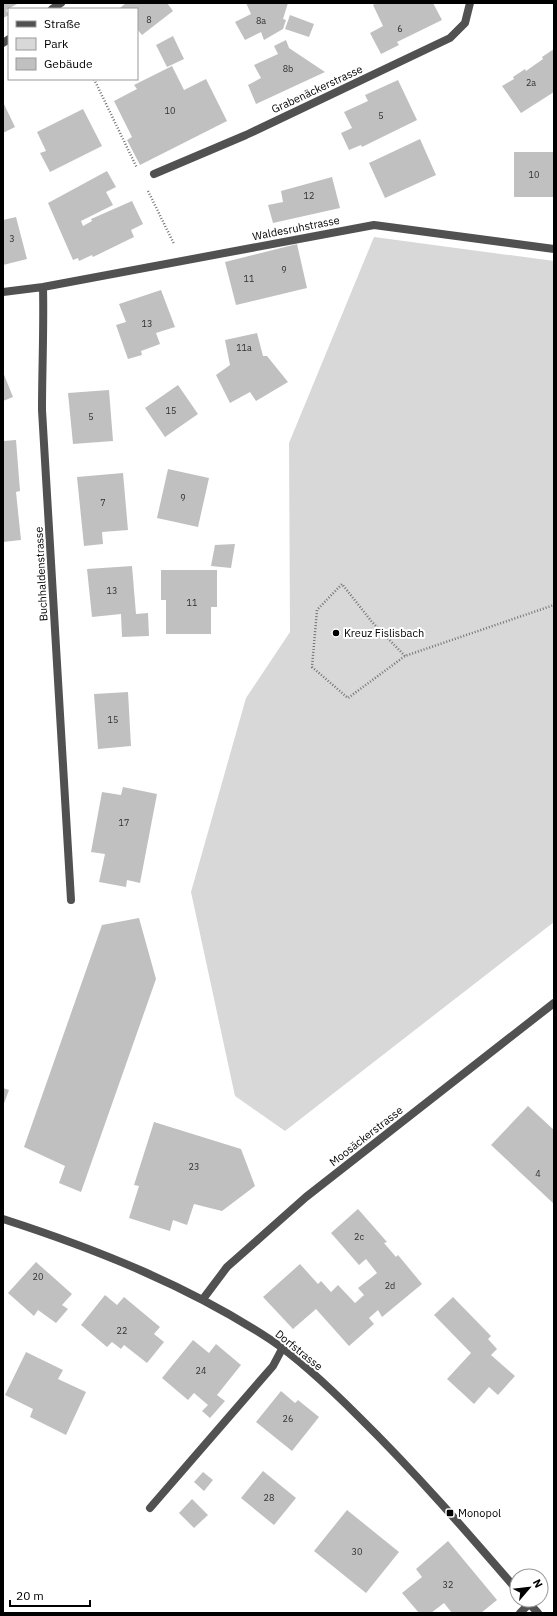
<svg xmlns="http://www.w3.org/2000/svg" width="557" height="1616" font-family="'IBM Plex Sans',sans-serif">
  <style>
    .green { fill: #d8d8d8 }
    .building { fill: #c0c0c0 }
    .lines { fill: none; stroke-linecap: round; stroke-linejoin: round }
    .path { stroke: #737373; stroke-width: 2.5; stroke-dasharray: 1 2; stroke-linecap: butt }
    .lane { stroke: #515151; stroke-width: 8 }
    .street { stroke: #515151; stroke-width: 8 }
    .poi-dot { fill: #000; stroke: #fff; stroke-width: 1.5 }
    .labels { text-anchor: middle; stroke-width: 4; stroke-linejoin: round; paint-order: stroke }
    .number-label { font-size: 9px; fill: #303030 }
    .street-label { font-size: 11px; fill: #000; stroke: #fff }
    .poi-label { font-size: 11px; fill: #000; stroke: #fff; text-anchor: start }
  </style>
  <rect width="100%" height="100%" fill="#fff"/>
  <!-- green -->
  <path class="green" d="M374 237 554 261V922L285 1131 235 1096 191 892 246 698 290 632 289 443Z"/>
  <!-- building -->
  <path class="building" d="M3 3H19L6 10 9 15 3 18Z
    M126 3H167L173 11 142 35 137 29V9H121L120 8Z
    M246 3H288L283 19 286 20 283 29 264 40 261 32 245 40 235 22 251 14Z
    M376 3H433L442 20 397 42 399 45 381 54 370 33 383 26 373 5Z
    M290 15 314 24 309 37 285 29Z
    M173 36 184 59 167 67 156 45Z
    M286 40 289 48 325 72 256 104 248 85 261 78 254 65 278 54 274 46Z
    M554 49V92L521 113 502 86 514 79 513 77 525 69 526 71 543 59 542 57Z
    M172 66 184 90 206 79 227 121 140 165 127 140 132 137 114 101 137 89 134 85Z
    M398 80 417 120 362 147 361 145 349 150 341 133 352 128 344 112 368 101 365 95Z
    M3 102 15 127 3 133Z
    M83 109 102 146 50 172 40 153 46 151 37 132Z
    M420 139 436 175 385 198 369 163Z
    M514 152H554V197H514Z
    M107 171 116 187 106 192 113 205 81 221 83 226 92 221 91 219 132 201 143 224 131 230 134 237 93 257 92 255 79 261 78 258 73 260 48 203Z
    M332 177 340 208 273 223 268 205 283 202 281 191Z
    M16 217 27 259 3 265V220Z
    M297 244 307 288 236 305 225 262Z
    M161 290 175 327 156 333 160 344 141 351 142 355 128 359 116 325 126 322 119 304Z
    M257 333 263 356H267L288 382 256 401 250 392 230 403 216 375 230 365 225 340Z
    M3 372 13 397 3 401Z
    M178 385 198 414 165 437 145 408Z
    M109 390 113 441 73 444 68 393Z
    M16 440 20 491 16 492 21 540 3 542V441Z
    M168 469 209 478 198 527 157 518Z
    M123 473 128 530 102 532 103 544 84 546 77 477Z
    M235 544 231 568 211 566 215 545Z
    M132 566 136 614 148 613 149 636 122 637 121 614 92 617 87 569Z
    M161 570H217V607H211V634H166V600H161Z
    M128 692 131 746 98 749 94 694Z
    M123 787 157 794 140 883 127 880 126 887 99 882 105 854 91 852 102 792 121 795Z
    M139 918 156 979 81 1192 59 1183 65 1166 24 1147 102 925Z
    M3 1088 9 1090 3 1106Z
    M528 1106 554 1130V1204L491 1145Z
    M154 1122 241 1149 255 1186 222 1211 194 1204 187 1225 173 1220 170 1231 129 1218 139 1186 134 1185Z
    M358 1209 387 1242 384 1243 396 1257 398 1255 422 1284 382 1317 378 1310 369 1318 374 1324 349 1346 316 1309 293 1329 263 1297 300 1264 318 1284 321 1281 331 1292 338 1285 355 1303 364 1295 358 1288 377 1273 366 1259 359 1265 331 1233Z
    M36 1262 72 1294 62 1305 68 1309 56 1323 38 1310 34 1316 8 1293Z
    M105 1295 117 1305 124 1297 160 1327 154 1334 164 1342 147 1363 124 1345 121 1349 112 1342 107 1347 81 1325Z
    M453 1297 491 1336 488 1339 497 1349 491 1355 515 1376 498 1395 489 1387 474 1404 447 1379 471 1353 434 1315Z
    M193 1340 209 1353 216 1344 241 1365 217 1395 225 1401 210 1418 202 1411 208 1405 194 1393 188 1400 162 1378Z
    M26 1352 63 1370 58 1379 86 1392 66 1435 30 1417 33 1409 5 1395Z
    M281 1391 295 1403 298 1400 319 1417 292 1451 256 1422Z
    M263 1471 296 1498 274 1525 241 1498Z
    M203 1472 213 1480 204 1491 194 1482Z
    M192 1499 208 1515 194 1528 179 1513Z
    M347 1510 399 1552 366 1593 314 1551Z
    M448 1541 497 1600 481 1613H452L444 1603 431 1613H419L402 1593 422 1577 416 1569Z"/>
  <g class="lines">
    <!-- path -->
    <path class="path" d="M94 79 137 168
      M148 191 174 244
      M405 656 372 622 342 584 317 610 312 667 348 698 405 656 554 605"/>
    <!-- lane -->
    <path class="lane" d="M150 1508 273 1366 282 1349
      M520 1613 529 1604"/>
    <!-- street -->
    <path class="street" d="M52 9 61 3
      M3 43 9 39
      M154 174 246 135 450 38 465 23 470 3
      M43 287C44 328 42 369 42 410L71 900
      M3 292 43 287 374 225 554 249
      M3 1219C96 1249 189 1286 271 1340 301 1360 334 1392 359 1417 415 1472 466 1531 517 1590
      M203 1299 227 1267 306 1197 554 1003
      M526 1600 538 1613"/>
  </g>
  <!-- markers -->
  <g class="poi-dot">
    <circle cx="336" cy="633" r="4"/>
    <rect x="446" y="1509" width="8" height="8" rx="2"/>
  </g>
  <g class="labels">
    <!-- number labels -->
    <g class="number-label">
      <text x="149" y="23">8</text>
      <text x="261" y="24">8a</text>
      <text x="400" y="32">6</text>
      <text x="288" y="72">8b</text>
      <text x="531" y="86">2a</text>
      <text x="170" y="114">10</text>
      <text x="381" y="119">5</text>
      <text x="534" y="178">10</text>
      <text x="309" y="199">12</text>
      <text x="12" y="242">3</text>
      <text x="284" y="273">9</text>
      <text x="249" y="282">11</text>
      <text x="147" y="327">13</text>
      <text x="244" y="351">11a</text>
      <text x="171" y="414">15</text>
      <text x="91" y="420">5</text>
      <text x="183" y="501">9</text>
      <text x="103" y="506">7</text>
      <text x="112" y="594">13</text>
      <text x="192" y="606">11</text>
      <text x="113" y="723">15</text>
      <text x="124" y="826">17</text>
      <text x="194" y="1170">23</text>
      <text x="538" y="1177">4</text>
      <text x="359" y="1240">2c</text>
      <text x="38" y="1280">20</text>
      <text x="390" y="1289">2d</text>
      <text x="122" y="1334">22</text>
      <text x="201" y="1374">24</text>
      <text x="288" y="1422">26</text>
      <text x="269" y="1501">28</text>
      <text x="357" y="1555">30</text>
      <text x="448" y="1588">32</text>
    </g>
    <!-- street labels -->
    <g class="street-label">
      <text transform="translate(317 89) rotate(-25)" y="4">Grabenäckerstrasse</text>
      <text transform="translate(296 228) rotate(-11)" y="4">Waldesruhstrasse</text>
      <text transform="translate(41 574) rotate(-93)" y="4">Buchhaldenstrasse</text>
      <text transform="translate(366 1136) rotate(-38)" y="4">Moosäckerstrasse</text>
      <text transform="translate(299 1350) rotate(39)" y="4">Dorfstrasse</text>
    </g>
    <!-- poi labels -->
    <g class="poi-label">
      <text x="344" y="637">Kreuz Fislisbach</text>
      <text x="458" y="1517">Monopol</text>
    </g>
  </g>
  <!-- border -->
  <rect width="557" height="1616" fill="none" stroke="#000000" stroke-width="8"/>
  <!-- legend -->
  <rect x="8" y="8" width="130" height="72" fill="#ffffff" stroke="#999999"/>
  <rect x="16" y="21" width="20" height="6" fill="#515151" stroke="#999999"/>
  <text x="44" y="28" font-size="12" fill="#000000">Straße</text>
  <rect x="16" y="38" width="20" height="12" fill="#d8d8d8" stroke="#999999"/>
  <text x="44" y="48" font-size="12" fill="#000000">Park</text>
  <rect x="16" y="58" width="20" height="12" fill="#c0c0c0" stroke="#999999"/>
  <text x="44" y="68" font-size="12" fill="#000000">Gebäude</text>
  <!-- north arrow -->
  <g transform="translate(529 1588) rotate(62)"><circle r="19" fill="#ffffff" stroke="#999999"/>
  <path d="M0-3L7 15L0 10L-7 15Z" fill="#000000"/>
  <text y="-6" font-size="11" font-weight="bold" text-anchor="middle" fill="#000000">N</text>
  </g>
  <!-- scale -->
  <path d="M10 1600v6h80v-6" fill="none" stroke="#000000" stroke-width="2"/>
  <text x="16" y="1600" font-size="12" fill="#000000" stroke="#ffffff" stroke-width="3" paint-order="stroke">20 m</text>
</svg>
